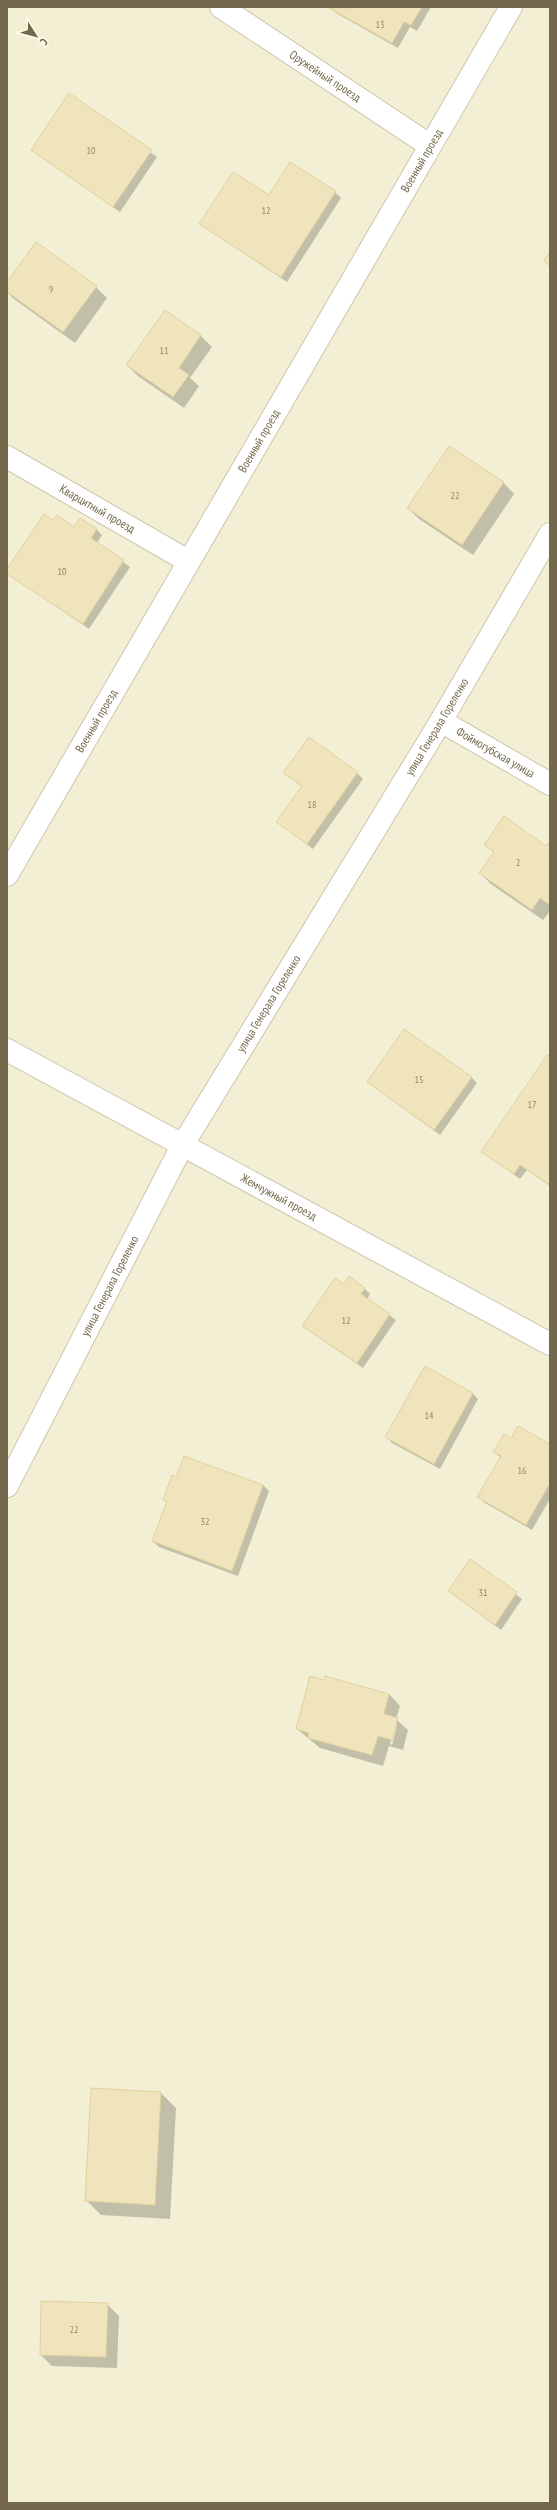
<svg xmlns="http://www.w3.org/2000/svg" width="557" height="2510" font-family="'PT Sans Narrow',sans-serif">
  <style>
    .residential { fill: #f3efd4 }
    .shadow { fill: #0003; fill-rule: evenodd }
    .building { fill: #f0e4bd; stroke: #e2d19f }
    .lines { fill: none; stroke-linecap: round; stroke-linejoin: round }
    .minor-casing { stroke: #cdc6ac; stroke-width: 24 }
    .minor { stroke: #fff; stroke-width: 22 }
    .labels { text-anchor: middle; stroke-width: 3.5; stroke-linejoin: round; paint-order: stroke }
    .number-label { font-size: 10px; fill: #928768 }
    .street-label { font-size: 12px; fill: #73684b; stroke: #fefeeb }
  </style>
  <rect width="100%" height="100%" fill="#fbfbe5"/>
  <!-- residential -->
  <path class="residential" d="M7 7H550V2503H7Z"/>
  <!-- shadow -->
  <path class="shadow" d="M330 7H431L417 31 410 27 398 48 336 13Z
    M69 95 157 157 120 212 32 150Z
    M335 192 341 198 287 282 200 224 269 197Z
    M7 283 96 287 107 298 75 343 14 299 7 292Z
    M165 311 201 336 212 347 190 378 199 386 184 408 138 376 127 365Z
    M503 482 514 494 473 555 419 519 408 508Z
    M53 521 75 528 96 529 102 535 97 543 130 567 89 629 7 573V570Z
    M285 773H357L363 779 313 849 278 822 302 787Z
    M550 843V911L543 920 491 884 480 873 494 853 486 845 547 847Z
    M550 1058V1186L527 1170 520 1179 482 1151Z
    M471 1077 477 1083 440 1135 368 1082Z
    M344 1286 364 1288 370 1294 367 1299 396 1320 363 1368 303 1326Z
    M472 1393 478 1399 440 1469 392 1443 387 1437Z
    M512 1439 550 1445V1499L532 1530 485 1503 479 1497 501 1458 494 1452Z
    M185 1457 263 1485 269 1491 238 1576 159 1547 153 1541 167 1503 164 1499 177 1478Z
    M471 1561 522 1599 501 1630 449 1591Z
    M389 1694 400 1706 396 1719 408 1730 403 1750 389 1746 383 1766 320 1748 297 1729ZM395 1725H397L392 1745 390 1744Z
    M161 2093 176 2108 170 2219 101 2215 86 2200Z
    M107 2304 119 2316 117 2368 52 2366 41 2355Z"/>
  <!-- building -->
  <path class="building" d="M422 7 411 25 404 22 392 43 329 8Z
    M69 93 152 150 113 207 31 150Z
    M290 162 336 191 281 277 199 224 233 172 269 195Z
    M36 242 97 286 63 332 7 292V282Z
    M550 252V266L544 261Z
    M165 310 201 335 179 368 189 375 173 397 126 365Z
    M449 446 504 482 462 545 407 508Z
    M44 514 53 520 57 515 74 527 80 518 97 529 91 538 124 560 83 624 7 574V569Z
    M309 737 358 772 307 844 276 822 302 786 283 773Z
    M504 816 546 846 550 841V905L540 898 532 910 479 873 494 852 484 845Z
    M404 1029 472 1077 434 1130 367 1082Z
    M547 1055 550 1057V1185L520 1165 514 1174 481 1152Z
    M349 1276 365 1288 361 1294 390 1314 357 1363 302 1326 335 1278 344 1284Z
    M425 1366 473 1393 434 1464 385 1437Z
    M518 1426 550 1444V1483L526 1525 477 1497 501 1456 493 1452 504 1434 511 1438Z
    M184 1456 263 1485 232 1571 152 1541 167 1501 163 1500 172 1475 176 1477Z
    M470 1559 517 1592 495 1625 448 1591Z
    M310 1676 324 1680 325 1676 389 1694 384 1714 398 1718 392 1740 378 1736 372 1755 308 1738 309 1733 296 1729Z
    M91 2088 161 2092 155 2205 85 2201Z
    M41 2301 108 2303 106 2357 40 2355Z"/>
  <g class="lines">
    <!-- minor casing -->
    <g class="minor-casing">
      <g id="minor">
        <path id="s1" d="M221 7 429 145"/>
        <path id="s2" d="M7 457 188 561"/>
        <path id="s3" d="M441 721 550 784"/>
        <path id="s4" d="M7 875 511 7"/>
        <path id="s5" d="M7 1050 550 1344"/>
        <path id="s6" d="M7 1486 182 1146 441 721 550 534"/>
      </g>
    </g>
    <!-- minor -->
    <use href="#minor" class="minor"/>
  </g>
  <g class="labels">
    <!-- number labels -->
    <g class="number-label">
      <text x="380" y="28">13</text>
      <text x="91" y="154">10</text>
      <text x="266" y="214">12</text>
      <text x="51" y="293">9</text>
      <text x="164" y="354">11</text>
      <text x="455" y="499">22</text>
      <text x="62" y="575">10</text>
      <text x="312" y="808">18</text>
      <text x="518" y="866">2</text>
      <text x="419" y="1083">15</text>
      <text x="532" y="1108">17</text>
      <text x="346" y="1324">12</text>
      <text x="429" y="1419">14</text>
      <text x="522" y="1474">16</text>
      <text x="205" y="1525">32</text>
      <text x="483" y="1596">31</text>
      <text x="74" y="2333">22</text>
    </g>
    <!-- street labels -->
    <g class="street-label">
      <text dy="4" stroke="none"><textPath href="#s1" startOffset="125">Оружейный проезд</textPath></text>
      <text dy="4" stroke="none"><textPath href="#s4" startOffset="826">Военный проезд</textPath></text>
      <text dy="4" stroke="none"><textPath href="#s4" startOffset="502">Военный проезд</textPath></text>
      <text dy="4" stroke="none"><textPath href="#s2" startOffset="104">Кварцитный проезд</textPath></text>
      <text dy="4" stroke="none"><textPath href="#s4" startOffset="178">Военный проезд</textPath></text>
      <text dy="4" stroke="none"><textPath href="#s6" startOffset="873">улица Генерала Гореленко</textPath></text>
      <text dy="4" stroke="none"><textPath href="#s3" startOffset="63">Фоймогубская улица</textPath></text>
      <text dy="4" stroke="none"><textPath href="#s6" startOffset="549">улица Генерала Гореленко</textPath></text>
      <text dy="4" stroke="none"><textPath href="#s5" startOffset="309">Жемчужный проезд</textPath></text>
      <text dy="4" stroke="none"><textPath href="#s6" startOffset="225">улица Генерала Гореленко</textPath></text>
    </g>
  </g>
  <!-- border -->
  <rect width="557" height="2510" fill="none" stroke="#73684b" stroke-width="16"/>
  <!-- north arrow -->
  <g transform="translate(36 36) rotate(126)" stroke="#fefeeb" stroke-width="3" paint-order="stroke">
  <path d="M0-3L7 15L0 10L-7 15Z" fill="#73684b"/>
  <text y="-6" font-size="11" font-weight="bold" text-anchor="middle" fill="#73684b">С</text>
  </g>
</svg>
